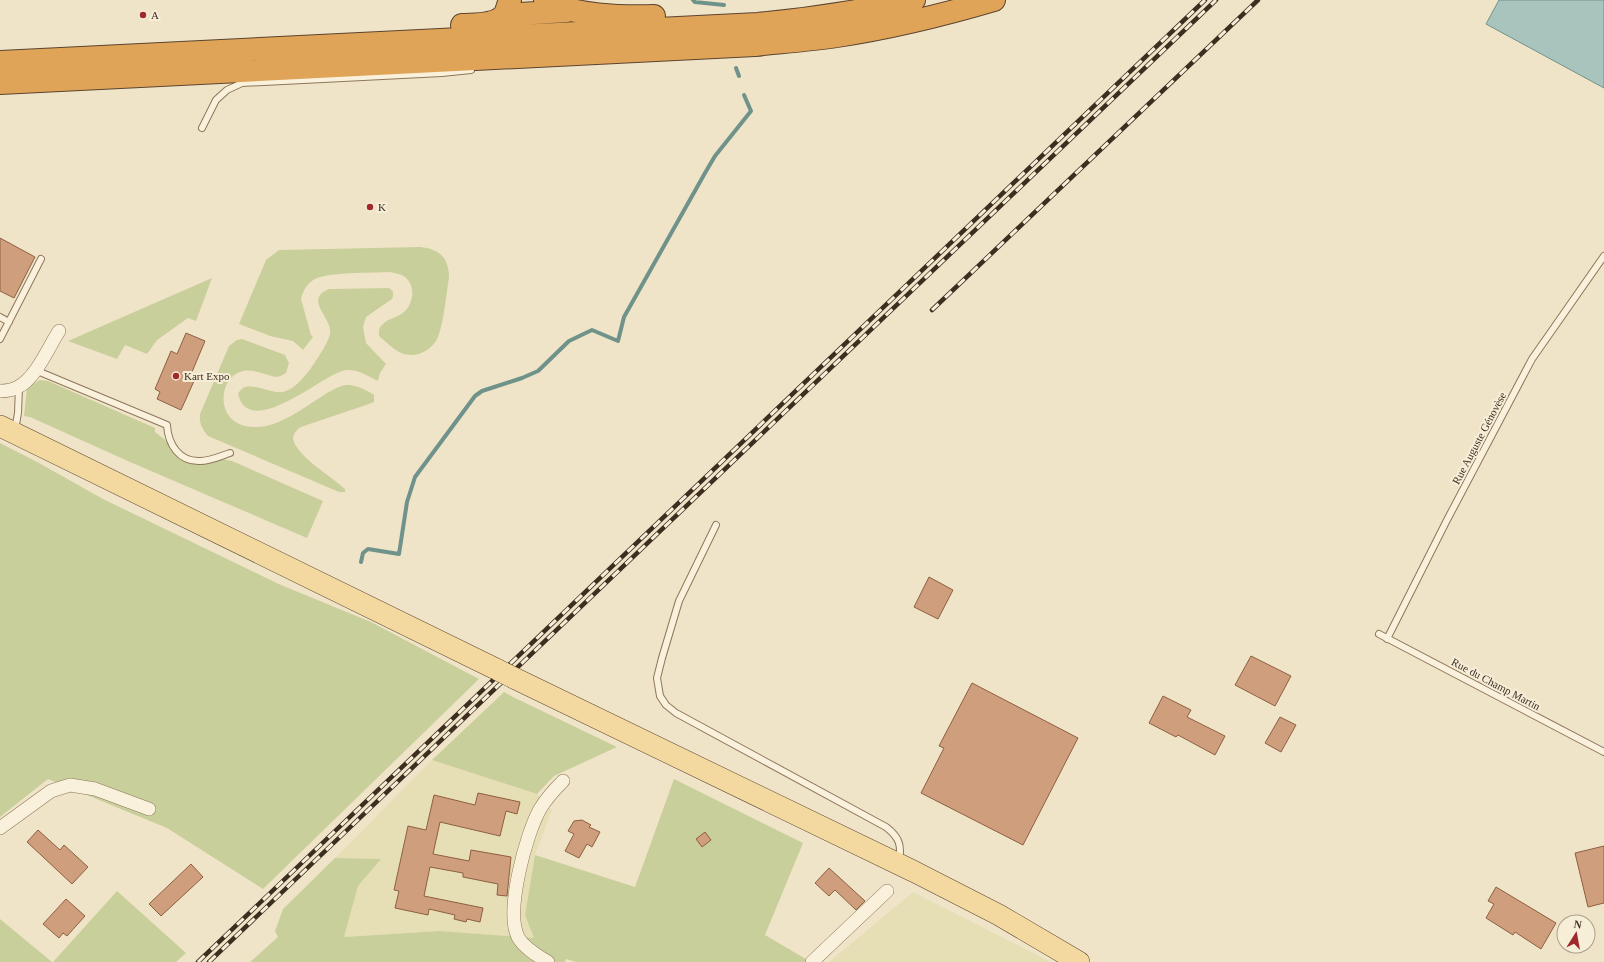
<svg xmlns="http://www.w3.org/2000/svg" width="1604" height="962" font-family="Georgia,serif">
  <style>
    .farmland { fill: #e6deb5 }
    .green { fill: #c9cf9b }
    .water { fill: #a9c4bc; stroke: #6f938a }
    .lines { fill: none; stroke-linecap: round; stroke-linejoin: round }
    .stream { stroke: #6f938a; stroke-width: 4 }
    .building { fill: #cf9f7d; stroke: #8d5f41 }
    .lane-casing { stroke: #8d765c; stroke-width: 8 }
    .street-casing { stroke: #8d765c; stroke-width: 14 }
    .primary-casing { stroke: #5b4430; stroke-width: 22 }
    .highway-casing { stroke: #5b4430; stroke-width: 24 }
    .lane { stroke: #faf1dc; stroke-width: 6 }
    .street { stroke: #faf1dc; stroke-width: 13 }
    .primary { stroke: #f3d9a0; stroke-width: 21 }
    .highway { stroke: #e0a458; stroke-width: 22 }
    .rail-casing { stroke: #3d2e20; stroke-width: 4.5 }
    .rail { stroke: #f7eed8; stroke-width: 3; stroke-dasharray: 9; stroke-linecap: butt }
    .primary-bridge-casing { stroke: #5b4430; stroke-width: 22; stroke-linecap: butt }
    .primary-bridge { stroke: #f3d9a0; stroke-width: 21 }
    .poi-dot { fill: #9e2a2b; stroke: #f7eed8; stroke-width: 1.5 }
    .labels { text-anchor: middle; stroke-width: 4; stroke-linejoin: round; paint-order: stroke }
    .poi-label { font-size: 11px; fill: #3d2e20; stroke: #f7eed8; text-anchor: start }
    .street-label { font-size: 11px; fill: #3d2e20; stroke: #f7eed8 }
  </style>
  <rect width="100%" height="100%" fill="#f0e4c8"/>
  <!-- farmland -->
  <path class="farmland" d="M432 760 537 794 552 810 535 855 525 915 534 938 440 931 344 937 358 886 381 859 335 858Z
    M913 892 1051 962H829Z"/>
  <!-- green -->
  <path class="green" d="M420 247C440 249 449 258 449 278 446 295 444 322 438 337 432 351 414 360 399 352 392 348 386 342 379 336 379 331 378 329 382 325 388 318 397 318 404 312 413 304 416 287 406 278 402 274 397 274 391 272 373 273 329 272 315 279 307 283 303 291 301 299L311 335 313 337 303 350 293 341 270 336 239 324 266 260 279 250Z
    M212 278 196 321 188 318 157 340 147 354 125 345 117 359 68 341Z
    M389 288C394 291 394 294 392 299L366 317 363 327 366 343 386 364 380 373 378 381C368 376 358 369 346 370 325 372 250 442 238 394 246 377 270 395 283 392 295 389 304 377 311 368 316 361 330 340 330 333 332 317 303 300 329 289Z
    M242 339 285 355 289 363 286 373 281 376 276 377C266 375 254 369 243 371 225 375 219 398 227 413 232 422 243 427 253 427 278 429 306 406 327 393 333 390 339 386 346 385 355 384 367 390 374 395V402L369 404 301 427C296 430 291 436 294 442 300 458 332 477 345 489V492H339L208 436C202 429 199 423 200 414L229 346 237 340Z
    M40 380 48 381 155 428V432L164 439 176 455 184 460 222 459 232 461 323 501 307 538 130 462 30 417 24 416 27 388Z
    M0 443 39 463 103 499 281 585 371 622 479 679 263 889 167 828 48 779 0 817Z
    M504 692 513 697 617 747 554 776 537 794 432 760Z
    M674 779 803 843 765 935 811 962H576L566 959 565 962H250L278 937 275 931 283 909 335 858 381 859 358 886 344 937 440 931 534 938 525 915 535 855 635 887Z
    M117 891 186 953 176 962H53Z
    M0 919 52 962H0Z"/>
  <!-- water -->
  <path class="water" d="M1499 0H1604V88L1486 24Z"/>
  <g class="lines">
    <!-- stream -->
    <path class="stream" d="M693 0 695 2 724 5
      M736 68 739 76
      M361 562 363 553 368 549 399 554 407 502 415 477 475 396 482 391 522 378 538 371 569 341 592 330 618 341 624 317 705 173 715 156 751 111 744 95"/>
  </g>
  <!-- building -->
  <path class="building" d="M0 238 35 257 14 298 0 291Z
    M186 333 205 341 189 379 194 381 181 410 157 399 160 392 155 389 171 351 177 354Z
    M929 577 953 590 938 619 914 607Z
    M1251 656 1291 676 1275 706 1235 685Z
    M972 683 1078 738 1023 845 921 793 944 748 939 746Z
    M1163 696 1191 710 1187 717 1225 736 1215 755 1178 735 1176 737 1149 723Z
    M1280 717 1296 725 1281 752 1265 743Z
    M478 793 520 802 517 814 506 811 500 836 440 822 433 854 469 861 471 850 511 857 507 896 497 895 498 884 463 877V873L430 867 424 896 483 908 480 922 467 919 466 922 454 919 455 915 429 909 428 915 395 908 399 891 394 890 408 826 426 830 434 795 475 805Z
    M582 820 591 825 589 827 600 832 592 847 587 844 579 858 565 851 574 834 568 831 574 821Z
    M38 830 60 850 64 845 88 867 72 884 27 842Z
    M705 832 711 840 702 847 696 839Z
    M1604 846V903L1588 907 1575 853Z
    M191 864 203 877 161 916 149 904Z
    M829 868 865 901 856 910 835 890 829 896 815 883Z
    M1496 887 1556 923 1541 949 1515 932 1513 935 1486 918 1494 904 1488 901Z
    M66 899 85 916 67 936 63 933 59 938 43 924Z"/>
  <g class="lines">
    <!-- lane casing -->
    <g class="lane-casing">
      <path id="lane" d="M202 128 216 100 227 90 242 83 442 73 471 70
        M0 317 9 322
        M0 339 41 259
        M35 370 167 425C168 444 179 462 200 461 210 461 221 456 230 453
        M15 430 18 413 19 387
        M716 525 679 601 662 658 657 678 660 696 666 705 676 713 886 827C899 837 902 845 899 861
        M1379 634 1604 752
        M1387 639 1447 520 1532 359 1604 256"/>
    </g>
    <!-- street casing -->
    <g class="street-casing">
      <path id="street" d="M0 391C6 391 13 390 18 387 36 378 48 348 59 331
        M0 828 51 791 70 785 95 789 149 809
        M548 962C538 956 524 948 518 937 505 911 526 834 540 809 546 799 554 790 563 781
        M812 962 887 891"/>
    </g>
    <!-- primary casing -->
    <g class="primary-casing">
      <path id="primary" d="M0 426 498 670
        M514 678 915 872 999 915 1079 962"/>
    </g>
    <!-- highway casing -->
    <g class="highway-casing">
      <path id="highway" d="M545 0C572 16 624 17 654 16
        M504 15 566 11
        M462 25C474 24 495 26 504 15 507 11 508 4 510 0
        M0 62 758 24C811 19 862 11 914 0
        M0 83 755 45C783 42 810 40 837 36 890 28 943 15 994 0"/>
    </g>
    <!-- lane -->
    <use href="#lane" class="lane"/>
    <!-- street -->
    <use href="#street" class="street"/>
    <!-- primary -->
    <use href="#primary" class="primary"/>
    <!-- highway -->
    <use href="#highway" class="highway"/>
    <!-- rail casing -->
    <g class="rail-casing">
      <path id="rail" d="M932 310 1258 0
        M198 962 1205 0
        M209 962 1216 0"/>
    </g>
    <!-- rail -->
    <use href="#rail" class="rail"/>
    <!-- primary-bridge casing -->
    <g class="primary-bridge-casing">
      <path id="primary-bridge" d="M498 670 514 678"/>
    </g>
    <!-- primary-bridge -->
    <use href="#primary-bridge" class="primary-bridge"/>
  </g>
  <!-- markers -->
  <g class="poi-dot">
    <circle cx="143" cy="15" r="4"/>
    <circle cx="370" cy="207" r="4"/>
    <circle cx="176" cy="376" r="4"/>
  </g>
  <g class="labels">
    <!-- poi labels -->
    <g class="poi-label">
      <text x="151" y="19">A</text>
      <text x="378" y="211">K</text>
      <text x="184" y="380">Kart Expo</text>
    </g>
    <!-- street labels -->
    <g class="street-label">
      <text transform="translate(1479 438) rotate(-62)" y="4">Rue Auguste Génovèse</text>
      <text transform="translate(1496 684) rotate(28)" y="4">Rue du Champ Martin</text>
    </g>
  </g>
  <!-- north arrow -->
  <g transform="translate(1576 934) rotate(11)"><circle r="19" fill="#f7eed8" stroke="#ada18e"/>
  <path d="M0-3L7 15L0 10L-7 15Z" fill="#9e2a2b"/>
  <text y="-6" font-size="11" font-weight="bold" text-anchor="middle" fill="#3d2e20">N</text>
  </g>
</svg>
